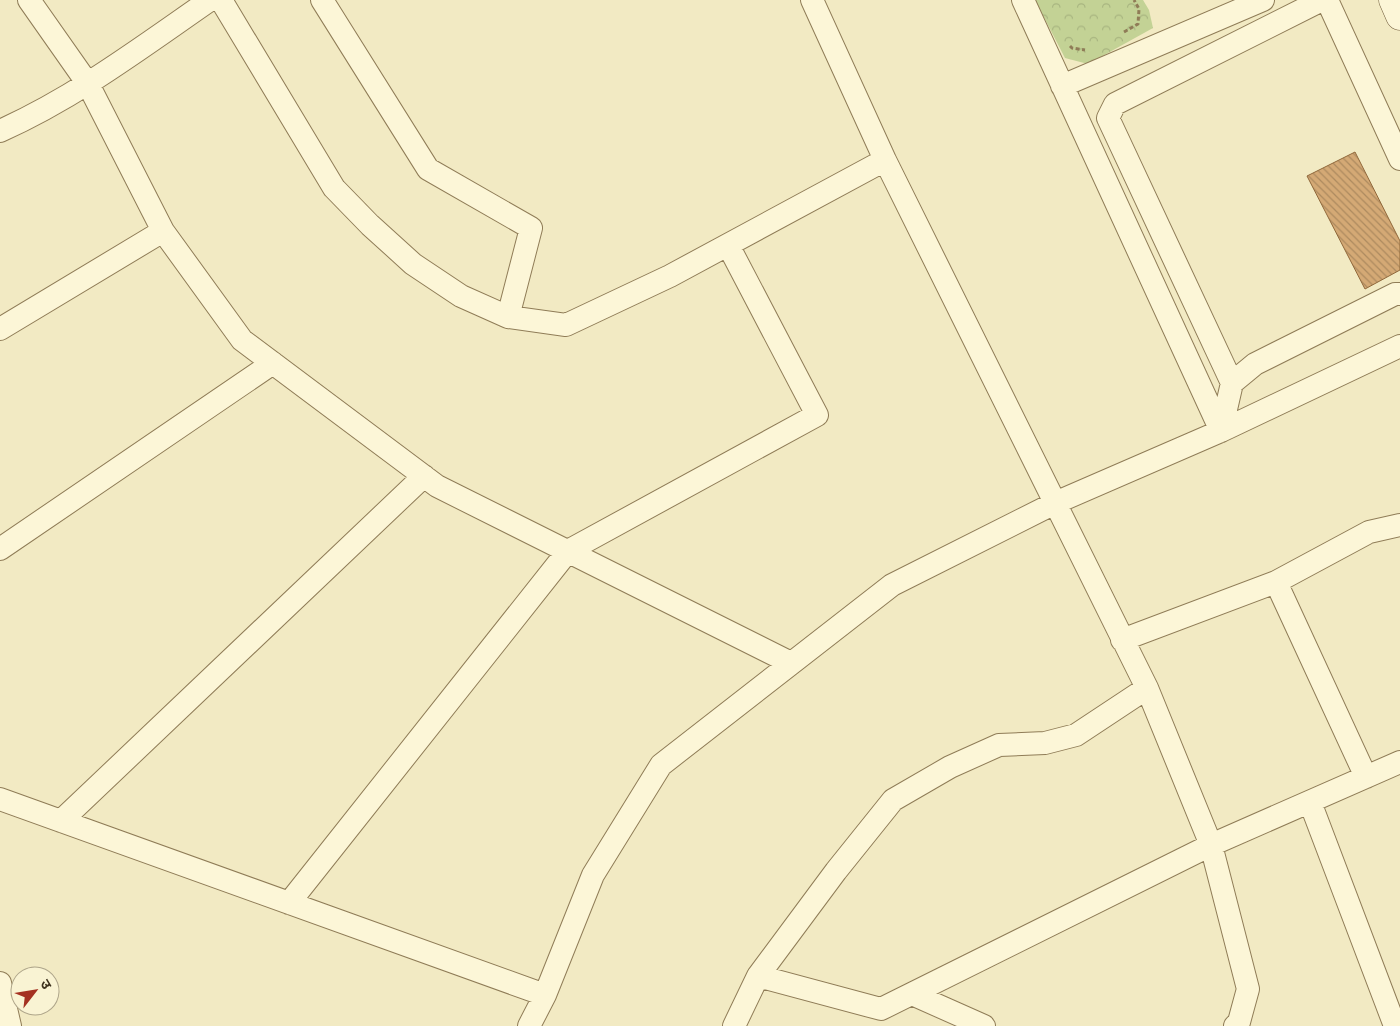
<svg xmlns="http://www.w3.org/2000/svg" width="1400" height="1026" font-family="Literata,'Noto Sans Devanagari',serif">
  <style>
    .park { fill: url(#park-crowns) }
    .building { fill: url(#building-back-hatch); stroke: #90683b }
    .lines { fill: none; stroke-linecap: round; stroke-linejoin: round }
    .street-casing { stroke: #8f7c57; stroke-width: 24 }
    .secondary-casing { stroke: #705c3b; stroke-width: 29 }
    .path { stroke: #8f7c57; stroke-width: 3; stroke-dasharray: 4 2.5; stroke-linecap: butt }
    .street { stroke: #fcf6d7; stroke-width: 22 }
    .secondary { stroke: #fcf6d7; stroke-width: 28 }
  </style>
  <defs>
    <pattern id="park-crowns" width="20" height="18" patternUnits="userSpaceOnUse" patternTransform="scale(1.25)"><rect width="20" height="18" fill="#c3d295"/><path d="M2 6a3 3 0 1 1 6 0M12 15a3 3 0 1 1 6 0" fill="none" stroke="#a8b580"/></pattern>
    <pattern id="building-back-hatch" width="6" height="6" patternUnits="userSpaceOnUse" patternTransform="scale(1.25)"><rect width="6" height="6" fill="#d4a975"/><path d="M-1 5l2 2M0 0l6 6M5-1l2 2" fill="none" stroke="#ad8a5f"/></pattern>
  </defs>
  <rect width="100%" height="100%" fill="#f2eac3"/>
  <!-- park -->
  <path class="park" d="M1035 0H1143L1149 10 1153 28 1088 64 1065 58Z"/>
  <!-- building -->
  <path class="building" d="M1355 152 1400 241V270L1365 289 1307 176Z"/>
  <g class="lines">
    <!-- street casing -->
    <g class="street-casing">
      <path id="street" d="M29 0 88 84 163 231 242 340 437 486 791 663
        M221 0 334 188 370 225 413 264 461 296 508 317 566 325 670 276 885 160 1147 688 1211 845 1248 989 1239 1022 1235 1026
        M322 0 428 169 531 228 508 317
        M812 0 885 160
        M1023 0 1221 431
        M1327 0 1400 159
        M1062 86 1263 0
        M0 131C76 97 142 47 210 0
        M0 329 163 231
        M1232 383 1108 118 1115 104 1322 0
        M1221 431 1232 383 1255 364 1395 294H1400
        M0 549 273 363
        M1276 582 1366 777
        M1122 640 1276 582 1369 532 1400 525
        M1147 688 1076 735 1045 743 999 745 950 767 893 800 836 871 758 976 881 1009 1211 845 1400 762
        M0 799 545 995
        M1310 802 1395 1026
        M61 821 424 476
        M289 903 568 551 817 415 728 245
        M0 983 10 1026
        M912 994 984 1026
        M529 1026 545 995 593 875 661 765 892 585 1055 503 1221 431 1400 346
        M734 1026 758 976"/>
    </g>
    <!-- secondary casing -->
    <g class="secondary-casing">
      <path id="secondary" d="M1393 0 1400 16"/>
    </g>
    <!-- path -->
    <path class="path" d="M1124 32 1138 24 1139 9 1134 0
      M1070 46 1072 48 1085 50"/>
    <!-- street -->
    <use href="#street" class="street"/>
    <!-- secondary -->
    <use href="#secondary" class="secondary"/>
  </g>
  <!-- north arrow -->
  <g transform="translate(35 991) rotate(59)"><circle r="24" fill="#f9f3d3" stroke="#aea58a"/>
  <path d="M0-4L9 19L0 12L-9 19Z" fill="#a43121"/>
  <text y="-8" font-size="14" font-weight="bold" text-anchor="middle" fill="#3d311d">उ</text>
  </g>
</svg>
